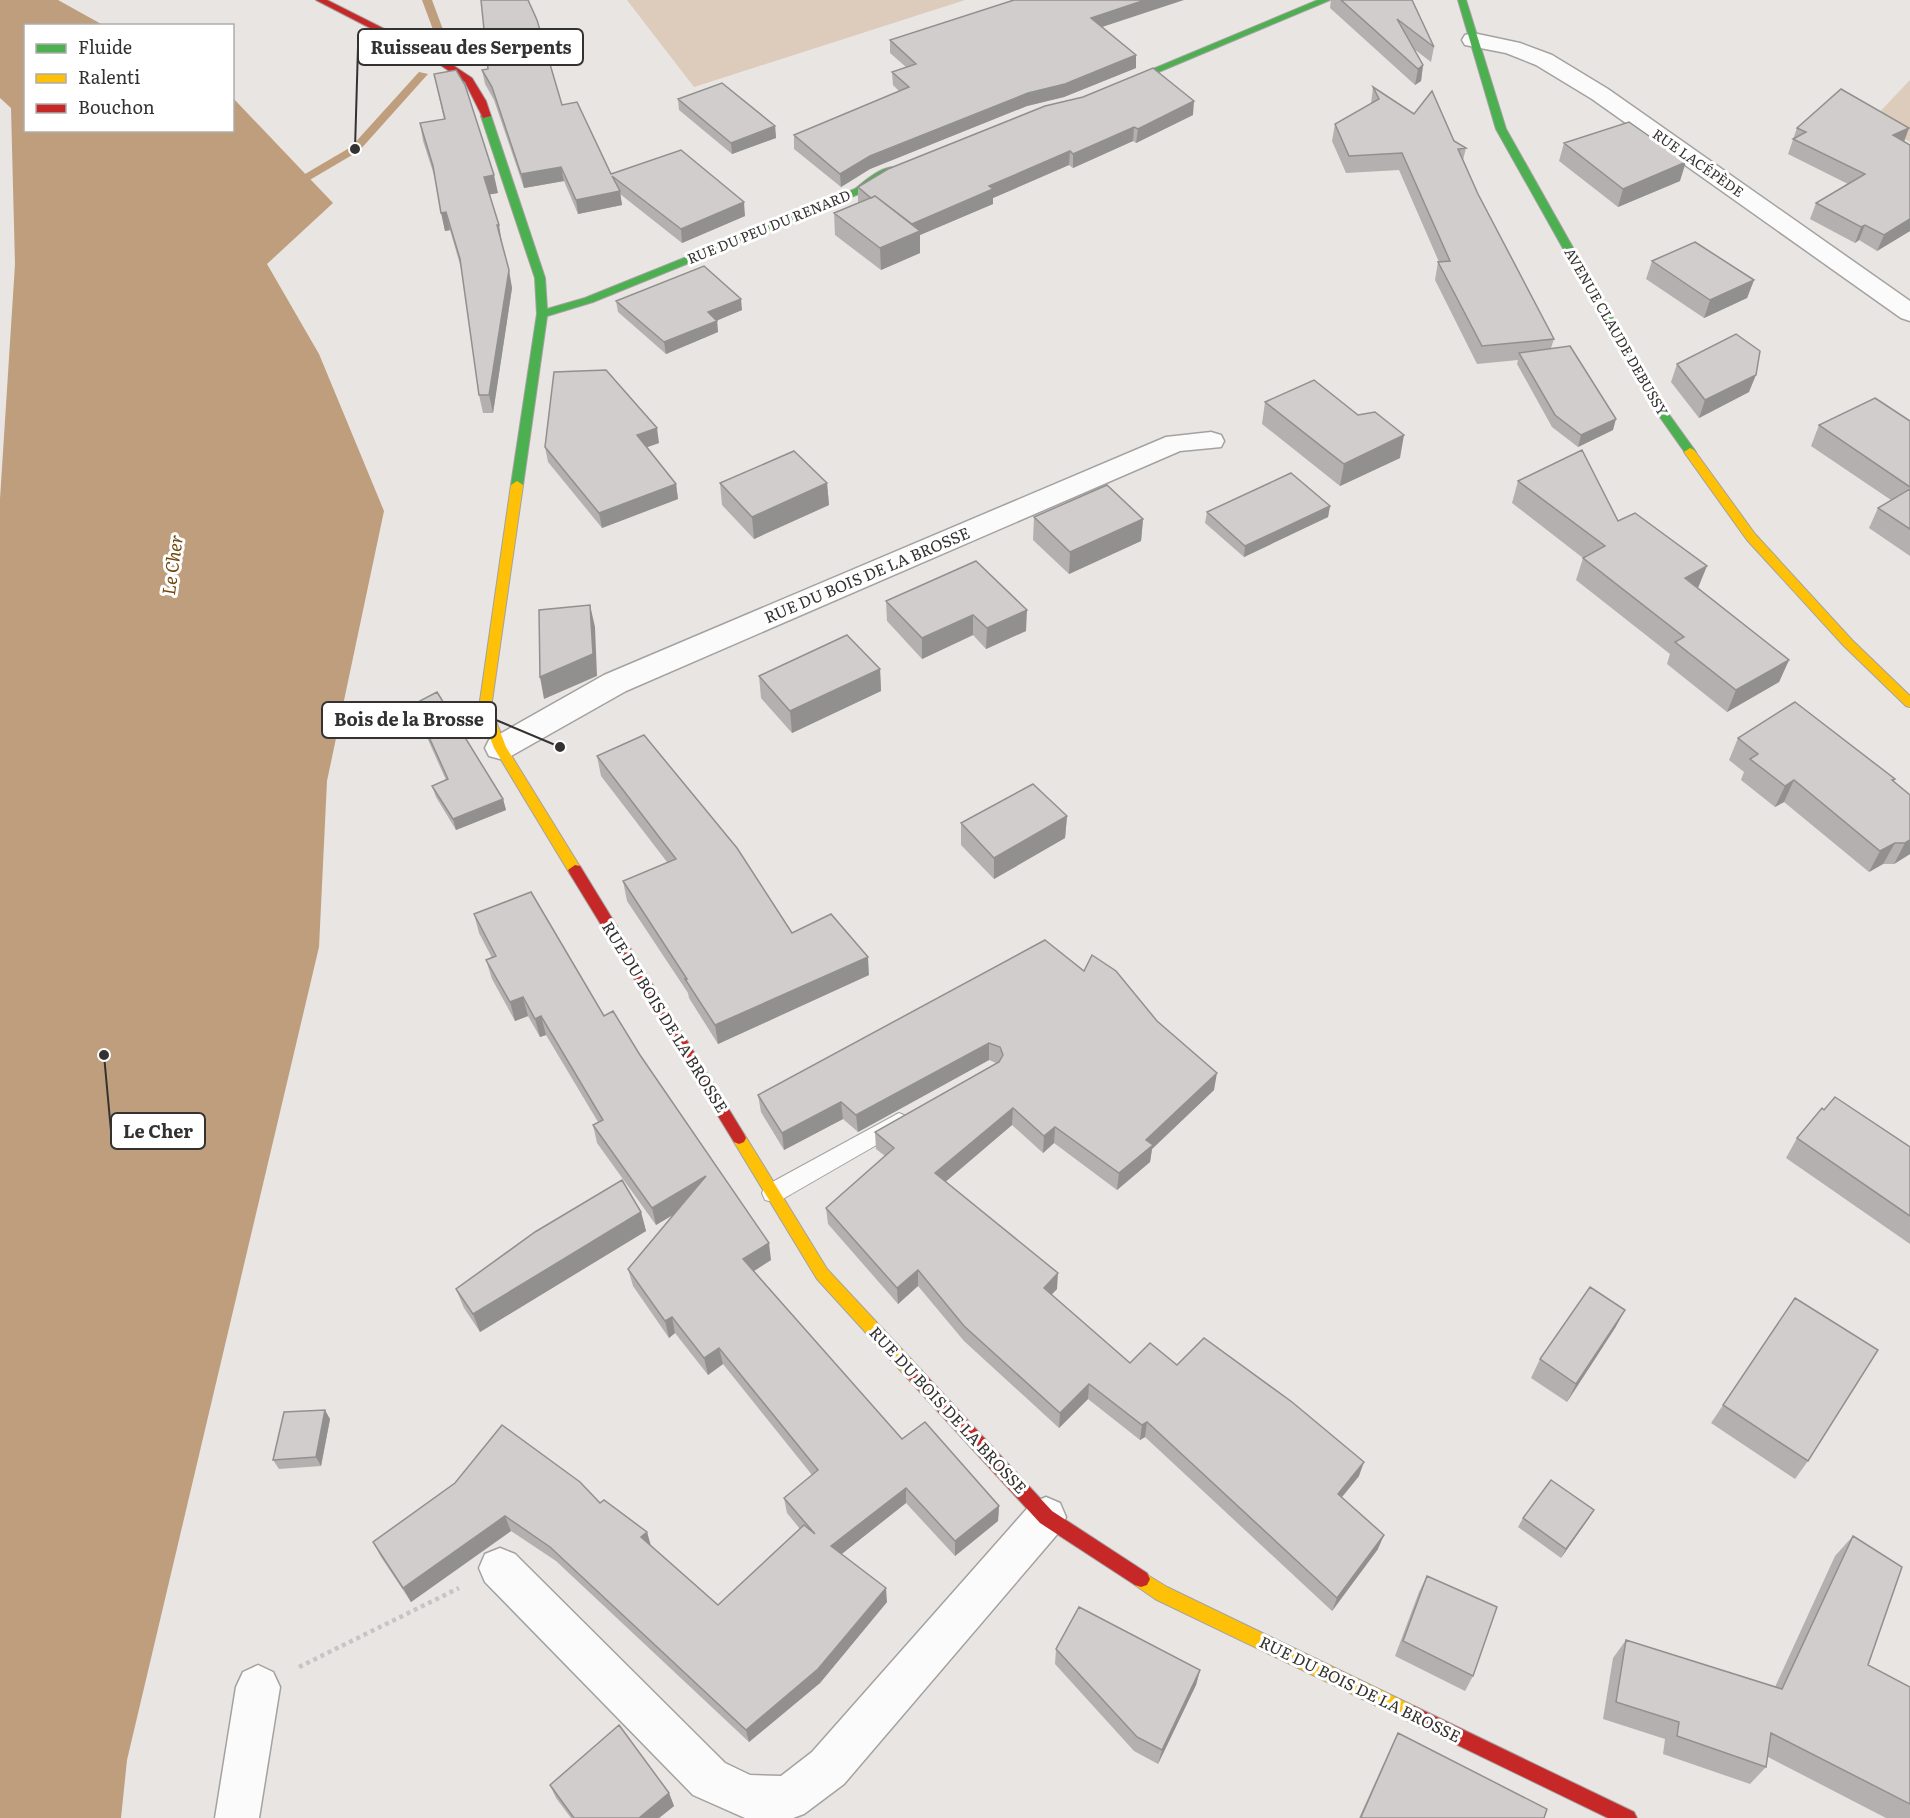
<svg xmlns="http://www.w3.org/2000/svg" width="1910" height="1818" font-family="Literata,serif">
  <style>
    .green { fill: #dcb }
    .water { fill: #be9e7c }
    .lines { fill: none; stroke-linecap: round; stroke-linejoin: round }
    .stream { fill: #be9e7c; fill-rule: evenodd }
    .lane-casing { stroke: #a4a2a0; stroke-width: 2 }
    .street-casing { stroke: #a4a2a0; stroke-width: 3 }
    .fast-casing { stroke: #a4a2a0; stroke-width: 2 }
    .slow-casing { stroke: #a4a2a0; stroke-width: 2 }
    .jam-casing { stroke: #a4a2a0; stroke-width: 2 }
    .path { stroke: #c6c5c4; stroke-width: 4.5; stroke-dasharray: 4 4; stroke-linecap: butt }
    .lane { fill: #fcfbfb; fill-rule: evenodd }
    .street { fill: #fcfbfb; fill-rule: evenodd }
    .fast { fill: #4caf50; fill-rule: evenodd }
    .slow { fill: #ffc107; fill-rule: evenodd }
    .jam { fill: #c62828; fill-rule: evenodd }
    .wall { fill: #b3b0af }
    .shaded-wall { fill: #92908f }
    .building { fill: #d0cdcc; stroke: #92908f; stroke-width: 1.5 }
    .labels { text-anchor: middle; stroke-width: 6; stroke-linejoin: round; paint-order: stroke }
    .far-street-label { font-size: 14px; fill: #343231; stroke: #fff }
    .street-label { font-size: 16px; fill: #343231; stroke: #fff }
    .water-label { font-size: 18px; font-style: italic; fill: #74480c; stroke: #fff }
    .leader { fill: none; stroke: #343231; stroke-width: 2 }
    .callout-dot { fill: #343231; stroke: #fff; stroke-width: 2 }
    .callout { fill: #fff; stroke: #343231; stroke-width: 2 }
    .callout-label { font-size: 18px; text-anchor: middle; font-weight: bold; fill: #343231 }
  </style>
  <rect width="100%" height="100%" fill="#e8e5e3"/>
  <!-- green -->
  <path class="green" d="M627 0H965L694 87Z
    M1910 80V142L1872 120Z"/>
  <!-- water -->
  <path class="water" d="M0 0H58L103 25 26 26V130H232L233 98 333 203 267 264 319 354 384 511 327 781 319 947 127 1760 121 1818H0V499L15 264 11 108 0 98Z"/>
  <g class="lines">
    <!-- stream -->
    <path class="stream" d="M422 0H432L445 35 443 37 435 35Z
      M419 72 428 74 359 151 296 188H288V184L351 147Z"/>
    <!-- lane casing -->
    <g class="lane-casing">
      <path id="lane" d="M899 1113 906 1116 910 1122 906 1128 781 1200 773 1202 765 1200 762 1193 765 1186Z"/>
    </g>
    <!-- street casing -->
    <g class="street-casing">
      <path id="street" d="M1473 33 1520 43 1552 55 1608 89 1910 301V321L1901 318 1592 99 1536 65 1506 53 1465 45 1462 40 1465 35Z
        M1211 432 1221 435 1224 441 1221 447 1180 451 626 691 511 756 500 759 489 756 485 748 489 740 604 675 1166 437Z
        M1046 1497 1060 1503 1066 1517 1060 1531 844 1784 804 1814 793 1818H745L693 1795 485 1582 479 1568 485 1554 500 1548 515 1554 725 1763 750 1775 781 1776 812 1752 1032 1503Z
        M258 1665 273 1672 280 1687 259 1818H215L236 1687 243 1672Z"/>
    </g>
    <!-- fast casing -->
    <g class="fast-casing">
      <path id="fast" d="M1318 0H1330L1118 89 1110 87Z
        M1458 0H1466L1506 129 1660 402 1696 452 1694 454H1686L1650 403 1496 129Z
        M483 114 491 116 545 278 547 309 585 298 855 189C865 181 887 161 900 169L861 193 593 302 547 316 523 485 517 489 511 485 537 314 535 278 481 116Z"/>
    </g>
    <!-- slow casing -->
    <g class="slow-casing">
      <path id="slow" d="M1690 448 1694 450 1755 534 1852 640 1910 696V707L1906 706 1844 646 1747 540 1684 452Z
        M517 481 523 485 491 708 506 747 582 870 575 875 570 874 494 748 479 708 511 485Z
        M739 1132 744 1134 827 1269 922 1371 924 1376 922 1381 916 1383 910 1381 817 1279 734 1142 732 1138 734 1134Z
        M1141 1571 1167 1587 1420 1709 1423 1715 1420 1721 1414 1724 1408 1721 1155 1599 1135 1585 1132 1579 1135 1573Z"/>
    </g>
    <!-- jam casing -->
    <g class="jam-casing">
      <path id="jam" d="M316 0H327L442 58 472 78 486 101 491 116 483 118 465 82 436 62Z
        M575 865 580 866 744 1134 746 1138 744 1142 739 1144 734 1142 570 874 568 870Z
        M916 1369 922 1371 1052 1511 1147 1573 1150 1579 1147 1585 1141 1587 1135 1585 1040 1523 910 1381 908 1376 910 1371Z
        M1414 1706 1634 1812 1637 1818H1608L1408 1721 1405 1715 1408 1709Z"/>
    </g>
    <!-- path -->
    <path class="path" d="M299 1667 459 1588"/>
    <!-- lane -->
    <use href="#lane" class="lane"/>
    <!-- street -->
    <use href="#street" class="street"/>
    <!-- fast -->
    <use href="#fast" class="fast"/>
    <!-- slow -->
    <use href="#slow" class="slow"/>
    <!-- jam -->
    <use href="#jam" class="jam"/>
  </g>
  <!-- wall -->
  <path class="wall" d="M1331 0H1412L1434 47 1431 62 1414 49 1423 65 1421 81 1415 85 1330 8Z
    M1102 27 1136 68 1064 97 1027 106 870 169 841 187 794 149V135L899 91 893 85 892 72 906 67 890 53V40Z
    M482 70 562 105 611 174 745 216 682 243 620 194 622 205 578 214 564 181 524 188 494 100 485 84Z
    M434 74 498 193 489 194 502 243 512 288 493 413H483L479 395 461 268 450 230 445 231 435 178 423 141 420 123 444 119Z
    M1373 87 1466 148 1463 160 1478 194 1554 339 1551 348 1613 430 1578 447 1552 427 1517 364 1518 360 1477 364 1435 280 1438 262H1439L1399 170 1346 173 1332 141 1335 124 1371 104Z
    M678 99 775 126 776 138 732 154 679 110Z
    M1193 115 1136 143 1133 141 1073 168 1069 165 993 198V204L920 235V253L881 270 835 235 834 213 859 202H858V187L888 169Z
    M1797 128H1909L1904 142 1910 231 1877 251 1859 240 1855 243 1810 219 1816 203 1848 184 1788 154Z
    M1564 143 1680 181 1618 207 1559 161Z
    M1652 261 1754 280 1747 298 1704 318 1646 279Z
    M616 301 742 310 717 320 718 332 666 354 618 312Z
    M1677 364 1749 392 1699 418 1671 382Z
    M1265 402 1400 458 1340 486 1262 424Z
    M1910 421V556L1869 528 1878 508 1891 500 1811 446 1819 425Z
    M659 443 647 447 676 484 678 499 602 528 548 462 545 447Z
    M1518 481 1618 521 1698 589 1789 660 1779 682 1727 712 1667 664 1670 654 1576 580 1583 558 1512 503Z
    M720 483H827L829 505 754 539 722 505Z
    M1330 506 1328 517 1244 557 1205 523 1207 512Z
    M1034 517 1143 519 1141 541 1069 574 1033 540Z
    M976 561 1026 631 986 649 973 635 922 659 887 621 886 601Z
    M880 669 881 691 792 733 761 698 759 676Z
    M414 704 503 799 506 810 456 830 436 797 432 786 446 780 417 715Z
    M1738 738 1895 779 1894 781 1910 854 1894 864H1883L1869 872 1784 802 1775 807 1741 780 1744 772 1729 760Z
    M597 756 792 933 869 975 718 1044 689 998 688 993 627 901 623 881 667 862 601 776Z
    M1067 816 1065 838 994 879 961 845V823Z
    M474 914 604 1016 640 1055 771 1260 754 1271 902 1439 999 1506 998 1521 955 1556 906 1503 841 1554 887 1602 820 1683 749 1742 556 1561 511 1531 411 1602 381 1557 373 1542 455 1483 600 1503 647 1532 650 1545 718 1605 800 1529 787 1513 784 1498 812 1475 723 1364 708 1375 675 1333 669 1338 633 1286 628 1269 673 1215 656 1225 597 1143 593 1125 598 1122 546 1035 540 1037 528 1016 515 1021 492 979 486 960 492 958 479 933Z
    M1045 940 1214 1090 1152 1149 1150 1162 1117 1190 1054 1143 1043 1153 1012 1125 945 1181 1057 1289 1051 1295 1130 1363 1177 1365 1359 1476 1342 1497 1378 1549 1332 1611 1145 1437 1140 1440 1088 1399 1059 1428 964 1341 918 1286 898 1304 828 1224 826 1208 885 1156 876 1149 875 1132 996 1063 989 1060 858 1132 843 1119 784 1150 761 1112 758 1095Z
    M1797 1138 1910 1147V1244L1786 1158Z
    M641 1212 646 1231 480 1332 464 1308 456 1289Z
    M1795 1298 1808 1461 1795 1479 1711 1423Z
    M1625 1310 1615 1328 1567 1402 1531 1378 1540 1359Z
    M330 1419 321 1466 279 1469 273 1460Z
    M1523 1518H1589L1561 1558 1518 1527Z
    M1853 1536 1868 1665 1910 1687V1818H1886L1768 1757 1766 1767 1750 1784 1663 1754 1665 1739 1603 1719 1613 1658 1626 1640 1775 1687 1835 1556Z
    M1427 1576 1473 1676 1465 1691 1395 1656 1419 1592Z
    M1056 1649 1200 1670 1196 1685 1158 1764 1134 1751 1055 1664Z
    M1398 1733 1544 1818H1359L1392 1745Z
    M550 1785 669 1793 674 1806 659 1818H571L556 1798Z"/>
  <!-- shaded-wall -->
  <path class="shaded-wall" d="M1145 0H1184L1090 31 1091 18Z
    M1136 55V68L1064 97 1027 106 870 169 841 187 840 174 870 156 1028 93Z
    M1423 65 1421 81 1415 85 1418 69Z
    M1194 101 1193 115 1136 143 1138 129Z
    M775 126 776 138 732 154 731 143Z
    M1134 127 1133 141 1073 168V154Z
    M1909 128 1903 144 1893 135Z
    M1070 151 1069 165 993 198V204L920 235V253L881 270 880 248 906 227 989 186Z
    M1686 162 1680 181 1618 207 1623 189Z
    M561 167 564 181 524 188 521 174Z
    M494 175 498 193 487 195 484 177Z
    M620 191 622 205 578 214 576 200Z
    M744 202 745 216 682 243 681 229Z
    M446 212 450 230 445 231 441 213Z
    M1910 219V231L1877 251 1884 235Z
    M497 225H499L502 243H500Z
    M1865 225 1859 240 1855 243 1861 227Z
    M509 270 512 288 493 413 489 395Z
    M1754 280 1747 298 1704 318 1710 300Z
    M741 299 742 310 709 324 708 312Z
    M717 321 718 332 666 354 664 342Z
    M1756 375 1749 392 1699 418 1705 400Z
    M1616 419 1613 430 1578 447 1581 435Z
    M657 428 659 443 639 450 637 435Z
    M1404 435 1400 458 1340 486 1344 464Z
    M827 483 829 505 754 539 752 517Z
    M676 484 678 499 602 528 599 513Z
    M1330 506 1328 517 1244 557 1245 546Z
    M1143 519 1141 541 1069 574 1070 552Z
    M1707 566 1698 588 1685 578Z
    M590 605 595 627 597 676 544 699 540 677Z
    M1027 610 1026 631 986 649 987 628Z
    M973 615V635L922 659V638Z
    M1789 660 1779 682 1727 712 1736 690Z
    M880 669 881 691 792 733 790 711Z
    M1794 780 1784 802 1775 807 1785 786Z
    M503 799 506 810 456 830 453 819Z
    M1067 816 1065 838 994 879V858Z
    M1910 840V854L1894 864 1905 843Z
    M1895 843 1883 864 1869 872 1880 851Z
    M868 957 869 975 718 1044 715 1025Z
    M523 997 528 1016 515 1021 510 1002Z
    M541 1016 546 1035 540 1037 535 1019Z
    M989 1043V1060L858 1132 856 1115Z
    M1217 1073 1214 1090 1152 1149 1150 1162 1117 1190 1119 1173 1146 1140Z
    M841 1102 843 1119 784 1150 782 1133Z
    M1013 1108 1012 1125 936 1190 935 1173Z
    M1055 1127 1054 1143 1043 1153 1044 1136Z
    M706 1176 709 1193 656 1225 652 1208Z
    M641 1212 646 1231 480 1332 473 1314Z
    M769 1243 771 1260 746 1276 743 1259Z
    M918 1270V1286L898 1304 897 1288Z
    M1058 1273 1057 1289 1042 1304 1044 1288Z
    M1625 1310 1615 1328 1567 1402 1576 1384Z
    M672 1317 675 1333 669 1338 665 1321Z
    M719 1348 723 1364 708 1375 704 1358Z
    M1089 1384 1088 1399 1059 1428 1060 1413Z
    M325 1410 330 1419 321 1466 316 1457Z
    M1147 1422 1145 1437 1140 1440 1142 1425Z
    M1364 1462 1359 1476 1333 1508 1338 1494Z
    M906 1488V1503L833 1561 831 1546Z
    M999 1506 998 1521 955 1556V1541Z
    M1594 1510 1589 1518 1561 1558 1566 1549Z
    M505 1516 511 1531 411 1602 403 1588Z
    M647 1532 651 1546 641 1537Z
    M1384 1535 1378 1549 1332 1611 1337 1598Z
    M886 1588 887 1602 820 1683 749 1742 746 1730Z
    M1200 1670 1196 1685 1158 1764 1162 1750Z
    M669 1793 674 1806 659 1818H639Z"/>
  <!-- building -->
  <path class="building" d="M481 0H528L537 20 562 105 577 102 611 174 681 150 744 202 681 229 612 176 620 191 576 200 561 167 521 174 492 87 482 70 488 69Z
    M1014 0H1145L1091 18 1136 55 1065 84 1028 93 870 156 840 174 794 135 909 87 892 72 916 64 890 40Z
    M1341 0H1412L1434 47 1397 19 1423 65 1418 69Z
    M1153 68 1194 101 1138 129 1134 127 1073 154 1070 151 989 186 993 189 912 224 875 196 871 198 858 187 888 169 1045 106 1083 97Z
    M456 70 465 85 494 175 484 177 499 225H497L509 270 489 395H479L460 259 446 212 441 213 433 166 420 123 445 119 434 74Z
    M722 83 775 126 731 143 678 99Z
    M1373 87 1414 114 1432 91 1454 141 1466 148 1458 149 1478 194 1554 339 1482 346 1438 262 1450 261 1402 153 1349 156 1335 124 1379 99Z
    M1841 89 1909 128 1893 135 1910 145V219L1884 235 1865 225 1861 227 1816 203 1865 174 1793 139 1806 132 1797 128Z
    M1629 122 1686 162 1623 189 1564 143Z
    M875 196 920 231 880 248 834 213Z
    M1695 242 1754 280 1710 300 1652 261Z
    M704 266 741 299 708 312 717 321 664 342 616 301Z
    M1736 334 1760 351 1756 375 1705 400 1677 364Z
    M1570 346 1616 419 1581 435 1555 415 1519 353Z
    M606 370 657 428 637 435 676 484 599 513 545 447 554 372Z
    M1314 380 1358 415 1375 412 1404 435 1344 464 1265 402Z
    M1875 398 1910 421V487L1819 425Z
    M1582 450 1618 521 1635 513 1707 566 1685 578 1789 660 1736 690 1675 642 1684 637 1583 558 1605 546 1518 481Z
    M794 451 827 483 752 517 720 483Z
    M1291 473 1330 506 1245 546 1207 512Z
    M1107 485 1143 519 1070 552 1034 517Z
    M1910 489V529L1878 508Z
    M976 561 1027 610 987 628 973 615 922 638 886 601Z
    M590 605 593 654 540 677 539 610Z
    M847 635 880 669 790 711 759 676Z
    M437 692 503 799 453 819 432 786 448 779 414 704Z
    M1795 702 1895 779 1892 780 1910 795V840L1905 843H1895L1880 851 1794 780 1785 786 1750 759 1758 754 1738 738Z
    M644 735 737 848 792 933 831 914 868 957 715 1025 685 979H687L623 881 676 859 597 756Z
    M1033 784 1067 816 994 858 961 823Z
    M531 892 604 1016 613 1011 640 1055 769 1243 743 1259 902 1439 925 1422 999 1506 955 1541 906 1488 831 1546 886 1588 818 1669 746 1730 550 1547 505 1516 403 1588 373 1542 455 1483 502 1425 580 1482 600 1503 604 1500 647 1532 641 1537 718 1605 804 1525 815 1534 784 1498 818 1470 719 1348 704 1358 672 1317 665 1321 628 1269 706 1176 652 1208 593 1125 603 1120 541 1016 535 1019 523 997 510 1002 486 960 496 956 474 914Z
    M1045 940 1084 971 1092 955 1116 971 1157 1021 1217 1073 1146 1140 1153 1145 1119 1173 1055 1127 1044 1136 1013 1108 935 1173 1058 1273 1044 1288 1130 1363 1150 1343 1177 1365 1204 1338 1292 1402 1364 1462 1338 1494 1384 1535 1337 1598 1147 1422 1142 1425 1089 1384 1060 1413 964 1326 918 1270 897 1288 826 1208 894 1148 875 1132 999 1062 1003 1055 1000 1047 989 1043 856 1115 841 1102 782 1133 758 1095Z
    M1835 1097 1910 1147V1216L1797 1138 1822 1108 1824 1110Z
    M622 1180 641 1212 473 1314 456 1289 535 1232Z
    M1590 1287 1625 1310 1576 1384 1540 1359Z
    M1795 1298 1878 1350 1808 1461 1723 1405Z
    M325 1410 316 1457 273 1460 284 1412Z
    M1551 1480 1594 1510 1566 1549 1523 1518Z
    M1853 1536 1902 1567 1868 1665 1910 1687V1804L1771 1733 1766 1767 1677 1736 1679 1722 1616 1702 1626 1640 1782 1689Z
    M1427 1576 1497 1607 1473 1676 1403 1641Z
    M1079 1607 1200 1670 1162 1750 1137 1737 1056 1649Z
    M619 1725 669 1793 639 1818H574L550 1785Z
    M1398 1733 1547 1809 1544 1818H1363L1361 1817Z"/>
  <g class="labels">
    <!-- far-street labels -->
    <g class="far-street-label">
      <text transform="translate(1698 163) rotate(35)" y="5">RUE LACÉPÈDE</text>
      <text transform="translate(769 227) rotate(-22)" y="5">RUE DU PEU DU RENARD</text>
      <text transform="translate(1616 332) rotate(60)" y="5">AVENUE CLAUDE DEBUSSY</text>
    </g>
    <!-- street labels -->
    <g class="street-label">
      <text transform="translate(867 575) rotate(-23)" y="6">RUE DU BOIS DE LA BROSSE</text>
      <text transform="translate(665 1017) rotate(58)" y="6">RUE DU BOIS DE LA BROSSE</text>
      <text transform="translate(948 1410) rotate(47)" y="6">RUE DU BOIS DE LA BROSSE</text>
      <text transform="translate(1360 1689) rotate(26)" y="6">RUE DU BOIS DE LA BROSSE</text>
    </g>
    <!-- water labels -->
    <g class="water-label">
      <text transform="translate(173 565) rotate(-82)" y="6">Le Cher</text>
    </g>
  </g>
  <!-- callouts -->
  <path class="leader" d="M355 149L358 47M560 747L496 720M104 1055L111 1131"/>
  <g class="callout-dot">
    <circle cx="355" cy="149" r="6"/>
    <circle cx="560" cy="747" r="6"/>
    <circle cx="104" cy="1055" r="6"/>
  </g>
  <g class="callout">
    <rect x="358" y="29" width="225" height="36" rx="6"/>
    <rect x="322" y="702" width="174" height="36" rx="6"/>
    <rect x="111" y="1113" width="94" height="36" rx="6"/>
  </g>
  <g class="callout-label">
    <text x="471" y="54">Ruisseau des Serpents</text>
    <text x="409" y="726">Bois de la Brosse</text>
    <text x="158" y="1138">Le Cher</text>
  </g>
  <!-- legend -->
  <rect x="24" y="24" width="210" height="108" fill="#ffffff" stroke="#aeadad" stroke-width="1.5"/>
  <rect x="36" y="44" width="30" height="9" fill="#4caf50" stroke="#aeadad" stroke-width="1.5"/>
  <text x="78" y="54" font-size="18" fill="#343231">Fluide</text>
  <rect x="36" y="74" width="30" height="9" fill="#ffc107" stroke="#aeadad" stroke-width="1.5"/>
  <text x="78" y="84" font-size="18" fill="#343231">Ralenti</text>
  <rect x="36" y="104" width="30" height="9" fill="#c62828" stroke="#aeadad" stroke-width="1.5"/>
  <text x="78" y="114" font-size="18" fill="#343231">Bouchon</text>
</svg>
